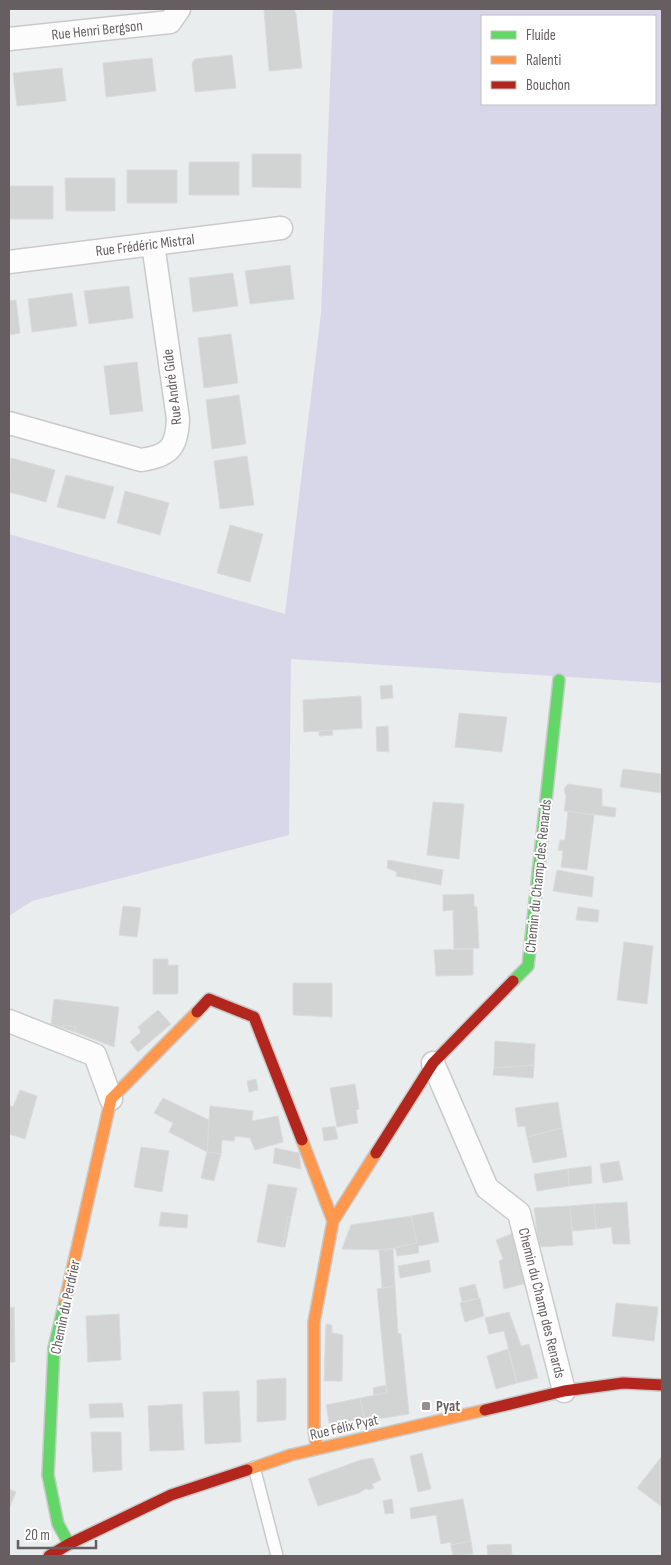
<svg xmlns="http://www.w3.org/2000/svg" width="671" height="1565" font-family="'Sofia Sans Condensed',sans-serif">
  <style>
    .green { fill: #d8d7e9; fill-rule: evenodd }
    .building { fill: #d2d4d4; stroke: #d8dcdc }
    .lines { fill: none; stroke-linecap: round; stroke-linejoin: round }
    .lane-casing { stroke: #cacacb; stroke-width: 14 }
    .street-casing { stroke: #cacacb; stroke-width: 25 }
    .fast-casing { stroke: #c9c9c9; stroke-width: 14 }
    .slow-casing { stroke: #c9c9c9; stroke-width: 14 }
    .jam-casing { stroke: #c9c9c9; stroke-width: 14 }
    .lane { stroke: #fcfcfc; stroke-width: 11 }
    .street { stroke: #fcfcfc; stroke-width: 22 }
    .fast { stroke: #63d668; stroke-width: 11 }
    .slow { stroke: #ff974d; stroke-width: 11 }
    .jam { stroke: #b3261e; stroke-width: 11 }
    .poi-dot { fill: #949091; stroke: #fff; stroke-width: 2 }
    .labels { text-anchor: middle; stroke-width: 4; stroke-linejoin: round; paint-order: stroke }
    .street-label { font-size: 15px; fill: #665e60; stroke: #fff }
    .poi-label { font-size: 15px; font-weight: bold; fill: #665e60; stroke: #fff; text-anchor: start }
  </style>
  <rect width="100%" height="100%" fill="#e9eded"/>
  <!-- green -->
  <path class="green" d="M333 9H662V683L291 659 289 835 32 901 9 916V534L285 614 321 313ZM482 16H655V104H482Z"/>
  <!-- building -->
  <path class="building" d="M264 9H294L296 14 302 68 269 71Z
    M232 55 236 88 195 92 192 63 195 59Z
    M152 58 156 91 106 97 103 63Z
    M62 68 66 101 17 106 13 73Z
    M252 154H301V188L252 187Z
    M189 162H239V195H189Z
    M127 170H177V203H127Z
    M65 178H115V211H66Z
    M9 186H53V219H9Z
    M290 265 294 299 250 304 245 271Z
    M233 273 238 306 193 312 189 278Z
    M129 286 133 318 89 324 84 291Z
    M72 293 77 326 32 332 28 299Z
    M16 300 20 333 9 335V301Z
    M231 334 238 383 204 388 198 338Z
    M137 362 143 411 110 415 104 366Z
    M239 395 246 444 212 449 206 400Z
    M247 456 254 505 220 509 214 461Z
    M11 458 55 470 46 502 9 492Z
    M66 475 114 487 105 519 57 507Z
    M125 491 169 503 160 535 117 523Z
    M230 525 263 534 250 582 217 573Z
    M392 685 393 698 381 699 380 686Z
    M361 696 362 728 304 732 303 700Z
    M459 713 507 717 502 752 455 747Z
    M388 726 389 752 377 751 376 727Z
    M332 730 333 735 319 736V731Z
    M623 769 662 774V793L620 787Z
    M568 784 602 789V806L616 808 615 817 564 811 566 797 564 789Z
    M433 802 464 804 459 859 427 855Z
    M568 811 594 815 587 870 561 867 563 851 558 850 560 840H565Z
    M388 860 443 870 441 885 396 876 397 872 387 868Z
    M557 870 594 877 592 897 553 891Z
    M474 894V906L477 907 479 948 454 949 453 910 443 911V895Z
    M123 906 141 908 137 937 119 935Z
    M578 907 599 910 598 922 576 920Z
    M624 942 653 946 647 1004 617 1000Z
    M473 949V975L436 976 434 950Z
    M153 959H168V965H178V994H153Z
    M293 983H332V1017L293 1015Z
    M54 999 119 1007 114 1047 75 1032 76 1027 64 1025 63 1028 51 1024Z
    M158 1010 171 1024 138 1052 130 1042 141 1032 138 1027Z
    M64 1025 76 1027 75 1032 63 1028Z
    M495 1041 535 1044 534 1065 494 1068Z
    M534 1065 533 1078 493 1075 494 1068Z
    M256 1079 258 1090 249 1092 247 1081Z
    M355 1084 359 1109 356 1110 358 1123 337 1127 330 1088Z
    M20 1090 37 1096 25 1139 9 1134V1105L13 1107Z
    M163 1098 209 1120 207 1152 169 1132 173 1123 154 1113Z
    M558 1102 562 1128 527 1137 525 1126 518 1127 515 1108Z
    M210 1106 253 1111 252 1121 278 1116 283 1142 255 1150 250 1138 235 1136 234 1141 222 1140 221 1154 207 1152Z
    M335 1126 338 1139 324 1141 322 1128Z
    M562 1128 567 1157 533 1163 527 1137Z
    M141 1147 169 1151 162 1192 134 1187Z
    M275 1148 299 1153 301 1169 273 1163Z
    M207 1152 221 1154 214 1181 201 1178Z
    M619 1161 623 1180 603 1183 600 1164Z
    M591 1166 592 1183 569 1186 568 1169Z
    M568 1169 569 1186 537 1191 534 1174Z
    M268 1184 297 1188 291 1217 288 1216 282 1247 257 1242Z
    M627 1202 630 1244H613L611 1227 596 1229 594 1204Z
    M594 1204 596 1229 572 1231 570 1206Z
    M570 1206 573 1245 539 1247 534 1208Z
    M161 1212 188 1215 187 1228 159 1226Z
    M433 1212 439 1242 418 1246 419 1253 397 1256 395 1247 417 1243 411 1216Z
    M288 1216 291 1217 285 1247H282Z
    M411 1216 417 1243 387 1250 342 1249 351 1225Z
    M516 1232 531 1282 504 1289 499 1261 503 1259 496 1240Z
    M393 1248 395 1286 382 1288 379 1250Z
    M429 1260 431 1272 400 1278 398 1266Z
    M475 1284 479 1298 462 1302 459 1288Z
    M395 1286 398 1333 401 1334 409 1414 365 1421 360 1398 387 1393 377 1289Z
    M480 1298 484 1316 465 1322 460 1303Z
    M616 1303 658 1307 654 1341 612 1336Z
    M14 1307 15 1362H9V1308Z
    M509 1312 521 1346 529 1344 538 1378 517 1383 504 1331 489 1334 485 1318Z
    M119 1314 121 1360 88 1362 86 1316Z
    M326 1324 332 1325V1333L343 1335 342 1381H324Z
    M508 1349 517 1383 496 1389 487 1356Z
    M286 1378V1420L257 1422V1380Z
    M386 1385 387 1393 374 1395 373 1388Z
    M239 1391 241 1442 205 1444 203 1392Z
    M360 1398 365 1421 330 1427 326 1405Z
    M122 1403 124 1417 90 1418 89 1404Z
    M182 1404 184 1450 150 1451 148 1406Z
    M91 1432H121L122 1470 93 1472Z
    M422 1453 431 1489 418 1492 410 1456Z
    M662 1456V1507L637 1488Z
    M373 1458 381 1480 372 1484 374 1488 368 1490 367 1488 359 1493 318 1506 308 1479 361 1460Z
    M9 1489 16 1492 9 1509Z
    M392 1499 394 1513 385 1514 383 1501Z
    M463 1499 471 1541 451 1545V1542L441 1544 436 1515 411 1519 410 1508Z
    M471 1541 473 1554 451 1556H453L451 1545Z
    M511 1544 512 1556H488L487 1545Z"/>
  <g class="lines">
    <!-- lane casing -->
    <g class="lane-casing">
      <path id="lane" d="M254 1467 277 1556"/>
    </g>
    <!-- street casing -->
    <g class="street-casing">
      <path id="street" d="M9 39 170 22 179 9
        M9 262 281 228
        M9 423 141 460C169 456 177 448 178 419L153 244
        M9 1021 95 1055 111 1099
        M433 1063 487 1188 519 1213 564 1391"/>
    </g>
    <!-- fast casing -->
    <g class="fast-casing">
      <path id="fast" d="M513 981 528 966 559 680
        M65 1301 54 1348 48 1475 58 1524 69 1544"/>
    </g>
    <!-- slow casing -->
    <g class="slow-casing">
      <path id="slow" d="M302 1140 333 1221
        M65 1301 111 1099 197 1012
        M317 1449 314 1429V1322L333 1221 376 1153
        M247 1470 291 1455 485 1410"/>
    </g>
    <!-- jam casing -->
    <g class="jam-casing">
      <path id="jam" d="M197 1012 209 999 254 1017 302 1140
        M376 1153 433 1063 513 981
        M485 1410 564 1391 623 1383 662 1385
        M49 1556 69 1544 171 1495 247 1470"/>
    </g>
    <!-- lane -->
    <use href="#lane" class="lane"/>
    <!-- street -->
    <use href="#street" class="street"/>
    <!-- fast -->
    <use href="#fast" class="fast"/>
    <!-- slow -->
    <use href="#slow" class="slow"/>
    <!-- jam -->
    <use href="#jam" class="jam"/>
  </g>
  <!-- markers -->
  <rect class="poi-dot" x="421" y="1401" width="10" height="10" rx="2.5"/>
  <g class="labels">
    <!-- street labels -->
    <g class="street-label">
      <text transform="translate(97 30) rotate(-6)" y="5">Rue Henri Bergson</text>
      <text transform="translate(145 245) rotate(-7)" y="5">Rue Frédéric Mistral</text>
      <text transform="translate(172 387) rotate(-97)" y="5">Rue André Gide</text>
      <text transform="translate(538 876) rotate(-84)" y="5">Chemin du Champ des Renards</text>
      <text transform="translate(542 1303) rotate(76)" y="5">Chemin du Champ des Renards</text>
      <text transform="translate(65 1307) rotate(-78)" y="5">Chemin du Perdrier</text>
      <text transform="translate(344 1427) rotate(-13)" y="5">Rue Félix Pyat</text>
    </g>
    <!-- poi labels -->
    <g class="poi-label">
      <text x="436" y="1411">Pyat</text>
    </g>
  </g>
  <!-- border -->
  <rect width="671" height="1565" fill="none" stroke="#665e60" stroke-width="20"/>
  <!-- legend -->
  <rect x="481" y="15" width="175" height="90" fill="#ffffff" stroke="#c2bfbf"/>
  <rect x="491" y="31" width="25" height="8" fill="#63d668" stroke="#c2bfbf"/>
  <text x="526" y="40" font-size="15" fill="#665e60">Fluide</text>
  <rect x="491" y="56" width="25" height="8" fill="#ff974d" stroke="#c2bfbf"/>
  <text x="526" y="65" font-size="15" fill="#665e60">Ralenti</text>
  <rect x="491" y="81" width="25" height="8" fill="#b3261e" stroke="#c2bfbf"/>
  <text x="526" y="90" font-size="15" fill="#665e60">Bouchon</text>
  <!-- scale -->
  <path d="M18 1540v8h78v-8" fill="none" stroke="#665e60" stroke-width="2.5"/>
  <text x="25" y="1540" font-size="15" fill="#665e60" stroke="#ffffff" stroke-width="4" paint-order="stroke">20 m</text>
</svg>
